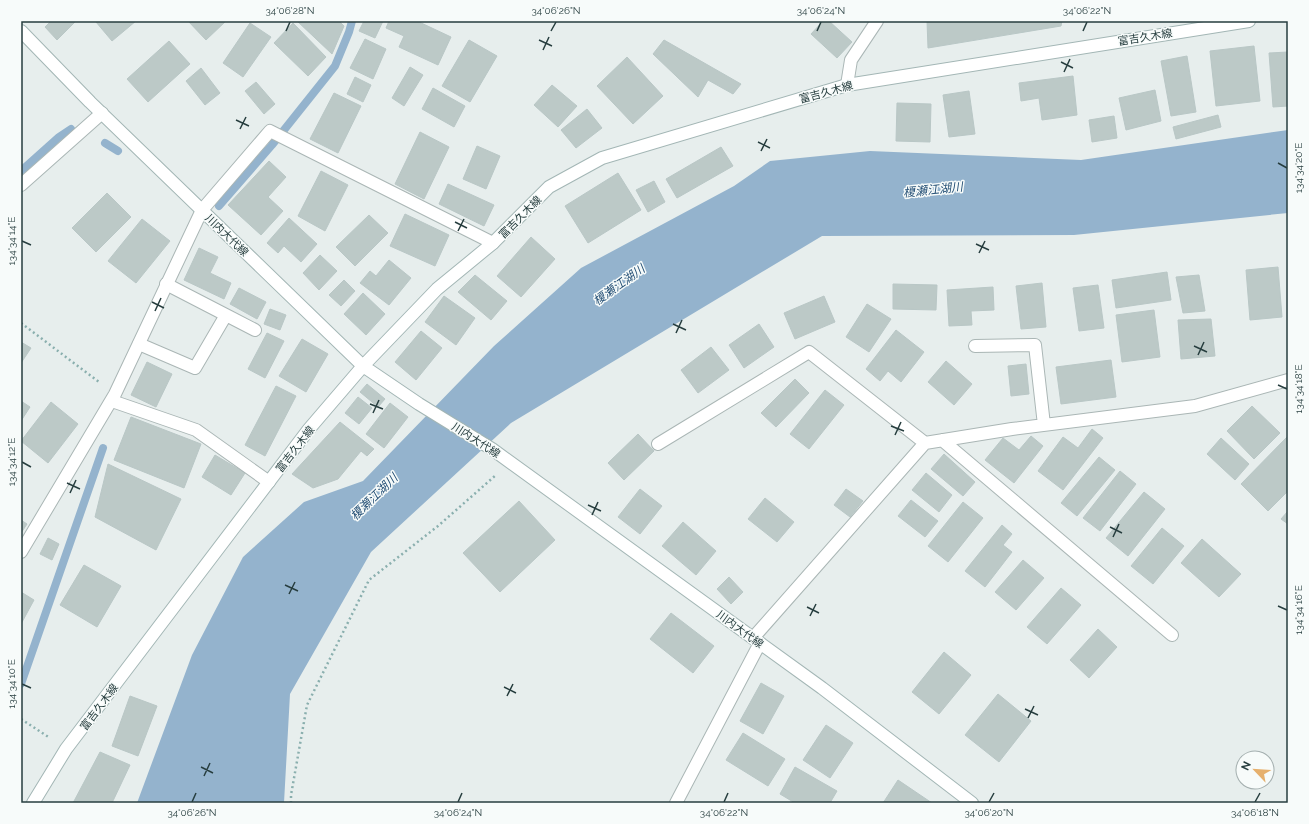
<svg xmlns="http://www.w3.org/2000/svg" width="1309" height="824" font-family="Raleway,'Noto Sans JP',sans-serif">
  <style>
    .water { fill: #94b3cd }
    .lines { fill: none; stroke-linecap: round; stroke-linejoin: round }
    .stream { stroke: #94b3cd; stroke-width: 8 }
    .building { fill: #bcc9c7; stroke: #b9c7c6 }
    .lane-casing { stroke: #aab6b5; stroke-width: 14 }
    .street-casing { stroke: #aab6b5; stroke-width: 14 }
    .secondary-casing { stroke: #a3b6b5; stroke-width: 14 }
    .path { stroke: #8aafae; stroke-width: 2.5; stroke-dasharray: 2 3; stroke-linecap: butt }
    .lane { stroke: #fff; stroke-width: 12 }
    .street { stroke: #fff; stroke-width: 12 }
    .secondary { stroke: #fff; stroke-width: 12 }
    .ticks { fill: none; stroke: #273e3f; stroke-width: 1.5 }
    .labels { text-anchor: middle; stroke-width: 3; stroke-linejoin: round; paint-order: stroke }
    .street-label { font-size: 11px; fill: #273e3f; stroke: #f7fbfa }
    .water-label { font-size: 12px; font-style: italic; fill: #255076; stroke: #f7fbfa }
    .neatline { fill: none; stroke: #273e3f; stroke-width: 1.5 }
    .ticks-label { font-size: 10px; text-anchor: middle; fill: #273e3f }
  </style>
  <rect width="100%" height="100%" fill="#e7eeed"/>
  <!-- water -->
  <path class="water" d="M1288 130V213L1074 235 822 236 511 423 371 552 290 694 284 803H137L192 655 243 557 304 502 363 481 494 346 581 268 734 186 770 161 870 151 1081 160Z"/>
  <g class="lines">
    <!-- stream -->
    <path class="stream" d="M105 143 118 151
      M21 171 59 137 71 129
      M219 206 272 145 335 66 349 32 352 21
      M21 684 103 448"/>
  </g>
  <!-- building -->
  <path class="building" d="M51 21H76L57 40 45 27Z
    M97 21H136L112 41 96 22Z
    M188 21H226L206 40Z
    M297 21H339L344 26 332 54Z
    M364 21H383L375 38 359 31Z
    M389 21H417L451 37 438 65 399 47 404 36 386 28Z
    M823 21H829L852 42 837 58 811 34Z
    M927 21H1062L1061 26 928 48Z
    M250 23 271 37 243 77 223 63Z
    M293 23 326 57 308 76 274 43Z
    M365 39 386 49 373 79 350 68Z
    M469 40 497 56 470 102 442 86Z
    M664 40 741 84 733 94 708 80 698 97 653 54Z
    M169 41 190 64 148 102 127 79Z
    M1254 46 1260 101 1216 106 1210 51Z
    M1288 52V106L1273 107 1269 53Z
    M1187 56 1196 112 1171 116 1161 61Z
    M627 57 663 96 633 124 597 86Z
    M410 67 423 75 404 106 392 98Z
    M201 68 220 93 205 105 186 81Z
    M1073 76 1077 115 1042 120 1039 98 1021 101 1019 83Z
    M355 77 371 85 363 102 347 94Z
    M256 82 275 104 264 114 245 91Z
    M552 85 577 106 558 127 534 105Z
    M433 88 465 106 454 127 422 109Z
    M1155 90 1161 121 1126 130 1119 98Z
    M969 91 975 134 949 137 943 95Z
    M334 93 361 106 338 153 310 139Z
    M897 103 931 104 930 142 896 141Z
    M587 109 602 128 576 148 561 130Z
    M1218 115 1221 127 1176 139 1173 127Z
    M1114 116 1117 138 1092 142 1089 120Z
    M420 132 449 147 424 199 395 184Z
    M477 146 500 156 486 189 463 179Z
    M721 147 733 166 677 198 666 179Z
    M269 161 286 177 268 197 283 211 261 235 228 205Z
    M321 171 348 185 325 231 298 216Z
    M618 173 641 210 588 243 565 206Z
    M654 181 665 202 648 212 636 190Z
    M448 184 494 205 484 226 439 204Z
    M107 193 131 217 96 252 72 228Z
    M405 214 449 235 435 266 390 246Z
    M369 215 388 233 355 266 336 247Z
    M289 218 317 244 301 262 284 246 278 253 267 243Z
    M142 219 170 241 136 283 108 261Z
    M531 237 555 259 521 297 497 276Z
    M199 248 218 257 210 273 231 283 224 299 184 280Z
    M320 255 337 271 319 290 303 273Z
    M389 260 411 278 389 305 360 283 370 271 376 276Z
    M1278 267 1282 317 1250 320 1246 270Z
    M1167 272 1171 300 1116 308 1112 280Z
    M475 275 507 301 491 320 458 292Z
    M1199 275 1205 311 1183 313 1176 277Z
    M344 280 355 291 341 306 329 295Z
    M1042 283 1046 327 1021 329 1016 286Z
    M893 284 937 285 936 310 893 309Z
    M1098 285 1104 328 1079 331 1073 288Z
    M993 287 994 310 971 311 972 325 949 326 947 290Z
    M239 288 266 302 257 319 230 304Z
    M363 293 385 314 366 335 344 314Z
    M444 296 475 318 456 345 425 322Z
    M824 296 835 322 795 339 784 313Z
    M867 304 891 319 869 352 846 337Z
    M270 309 286 315 280 330 264 324Z
    M1154 310 1160 357 1122 362 1116 315Z
    M1211 319 1215 356 1181 359 1178 320Z
    M759 324 774 347 744 368 729 345Z
    M896 330 924 352 901 382 888 371 880 381 866 369Z
    M421 331 442 348 416 380 395 362Z
    M267 333 284 341 265 378 248 369Z
    M302 339 328 354 306 392 279 376Z
    M21 342 31 348 21 363Z
    M711 347 729 370 698 393 681 370Z
    M1111 360 1116 397 1061 404 1056 367Z
    M946 361 972 384 954 405 928 382Z
    M147 362 172 374 156 407 131 395Z
    M1026 364 1029 394 1011 396 1008 366Z
    M795 379 809 393 776 427 761 413Z
    M367 384 385 399 378 407 360 392Z
    M276 386 296 396 265 456 245 445Z
    M825 390 844 405 809 449 790 434Z
    M358 397 372 408 359 424 345 413Z
    M21 401 30 407 21 421Z
    M51 402 78 424 48 463 21 441Z
    M390 403 408 417 384 448 366 434Z
    M1252 406 1280 433 1254 459 1227 431Z
    M131 417 201 444 184 488 114 460Z
    M340 422 374 449 367 456 361 451 338 479 313 488 292 474Z
    M1092 429 1103 438 1063 490 1038 471 1063 437 1078 448Z
    M638 434 654 451 624 480 608 463Z
    M1031 436 1043 446 1014 483 985 460 1003 438 1019 450Z
    M1287 437 1288 438V491L1268 511 1241 484Z
    M1221 438 1249 464 1235 480 1207 454Z
    M944 454 975 482 963 496 931 469Z
    M215 455 245 473 231 495 202 477Z
    M1099 457 1115 470 1077 516 1061 503Z
    M108 464 181 499 156 550 95 517Z
    M1120 471 1136 484 1100 531 1083 518Z
    M926 473 952 495 939 512 912 490Z
    M640 489 662 506 640 534 618 517Z
    M846 489 863 501 850 517 834 505Z
    M1144 492 1165 509 1128 556 1106 538Z
    M765 498 794 522 777 542 748 519Z
    M911 500 938 521 925 537 898 516Z
    M519 501 555 540 500 592 463 553Z
    M963 502 983 518 948 562 928 546Z
    M1288 511V524L1281 519Z
    M21 520 27 524 21 533Z
    M683 522 716 551 696 575 662 546Z
    M1002 525 1012 534 1003 545 1012 552 985 587 965 571Z
    M1162 528 1184 546 1153 584 1131 566Z
    M48 538 59 544 52 560 40 554Z
    M1202 539 1241 574 1219 597 1181 563Z
    M1023 560 1044 578 1016 610 995 592Z
    M84 565 121 586 97 627 60 605Z
    M729 577 743 592 731 604 717 589Z
    M1061 588 1081 605 1047 644 1027 627Z
    M21 592 34 600 21 624Z
    M671 613 714 646 693 673 650 639Z
    M1098 629 1117 647 1089 678 1070 660Z
    M944 652 971 675 939 714 912 692Z
    M761 683 784 696 763 734 740 721Z
    M998 694 1031 721 999 762 965 735Z
    M130 696 157 706 138 756 112 746Z
    M826 725 853 743 830 778 803 760Z
    M743 733 785 759 768 786 726 760Z
    M100 752 130 765 112 803H73Z
    M795 767 837 791 830 803H795L780 794Z
    M898 780 932 803H883Z"/>
  <g class="lines">
    <!-- lane casing -->
    <g class="lane-casing">
      <path id="lane" d="M202 210 270 131 493 243
        M226 315 255 330
        M139 344 195 368 226 315 166 284"/>
    </g>
    <!-- street casing -->
    <g class="street-casing">
      <path id="street" d="M847 85 851 60 877 21
        M21 185 102 113
        M975 346 1035 345 1044 425
        M112 401 196 430 269 482
        M942 440 1172 635
        M658 444 809 352 925 443
        M21 552 115 394 202 210
        M753 638 925 443 1012 429 1195 406 1288 380
        M676 803 760 643"/>
    </g>
    <!-- secondary casing -->
    <g class="secondary-casing">
      <path id="secondary" d="M21 31 90 102 363 366 419 404 492 449 822 688 972 803
        M33 803 66 749 309 429 363 366 437 289 493 243 549 187 602 158 847 85 1249 21"/>
    </g>
    <!-- path -->
    <path class="path" d="M21 323 99 382
      M21 719 50 738
      M291 803V795L307 705 369 580 438 526 496 475"/>
    <!-- lane -->
    <use href="#lane" class="lane"/>
    <!-- street -->
    <use href="#street" class="street"/>
    <!-- secondary -->
    <use href="#secondary" class="secondary"/>
  </g>
  <!-- ticks -->
  <path class="ticks" d="M286 31 290 22M551 31 556 22M817 31 821 22M1083 31 1087 22M539 40 552 46M543 50 549 37M1061 62 1073 68M1064 72 1070 59M236 120 249 126M240 129 246 117M758 142 770 148M761 151 767 139M1278 163 1287 168M455 222 467 228M458 231 464 219M22 241 31 245M976 244 989 250M979 253 985 241M152 302 164 308M155 311 161 298M673 324 686 330M676 333 682 320M1194 346 1207 352M1198 355 1204 342M1278 385 1287 389M370 404 383 409M373 413 379 400M891 426 904 431M895 435 901 422M22 462 31 467M67 483 80 489M70 493 76 480M588 505 601 511M592 515 598 502M1110 527 1122 533M1113 537 1119 524M285 585 298 591M289 594 295 582M1278 606 1287 610M807 607 819 613M810 616 816 604M22 684 31 688M504 687 516 693M507 696 513 684M1025 709 1038 715M1028 718 1034 706M201 767 213 773M204 776 210 763M192 802 196 793M458 802 462 793M724 802 728 793M989 802 994 793M1255 802 1260 793"/>
  <g class="labels">
    <!-- street labels -->
    <g class="street-label">
      <text transform="translate(1145 37) rotate(-9)" y="4">富吉久木線</text>
      <text transform="translate(826 92) rotate(-15)" y="4">富吉久木線</text>
      <text transform="translate(520 217) rotate(-45)" y="4">富吉久木線</text>
      <text transform="translate(227 235) rotate(44)" y="4">川内大代線</text>
      <text transform="translate(476 440) rotate(33)" y="4">川内大代線</text>
      <text transform="translate(295 449) rotate(-52)" y="4">富吉久木線</text>
      <text transform="translate(740 629) rotate(36)" y="4">川内大代線</text>
      <text transform="translate(99 707) rotate(-53)" y="4">富吉久木線</text>
    </g>
    <!-- water labels -->
    <g class="water-label">
      <text transform="translate(933 190) rotate(-6)" y="4">榎瀬江湖川</text>
      <text transform="translate(619 285) rotate(-36)" y="4">榎瀬江湖川</text>
      <text transform="translate(374 497) rotate(-44)" y="4">榎瀬江湖川</text>
    </g>
  </g>
  <!-- border -->
  <rect width="1309" height="824" fill="none" stroke="#f7fbfa" stroke-width="44"/>
  <!-- north arrow -->
  <g transform="translate(1255 770) rotate(295)"><circle r="19" fill="#f7fbfa" stroke="#a4afaf"/>
  <path d="M0-3L7 15L0 10L-7 15Z" fill="#e6b06d"/>
  <text y="-6" font-size="11" font-weight="bold" text-anchor="middle" fill="#273e3f">N</text>
  </g>
  <rect x="22" y="22" width="1265" height="780" class="neatline"/>
  <g class="ticks-label">
    <text x="290" y="14">34°06'28"N</text>
    <text x="556" y="14">34°06'26"N</text>
    <text x="821" y="14">34°06'24"N</text>
    <text x="1087" y="14">34°06'22"N</text>
    <text transform="translate(1298 168) rotate(-90)" y="4">134°34'20"E</text>
    <text transform="translate(11 241) rotate(-90)" y="4">134°34'14"E</text>
    <text transform="translate(1298 389) rotate(-90)" y="4">134°34'18"E</text>
    <text transform="translate(11 462) rotate(-90)" y="4">134°34'12"E</text>
    <text transform="translate(1298 610) rotate(-90)" y="4">134°34'16"E</text>
    <text transform="translate(11 684) rotate(-90)" y="4">134°34'10"E</text>
    <text x="192" y="816">34°06'26"N</text>
    <text x="458" y="816">34°06'24"N</text>
    <text x="724" y="816">34°06'22"N</text>
    <text x="989" y="816">34°06'20"N</text>
    <text x="1255" y="816">34°06'18"N</text>
  </g>
</svg>
